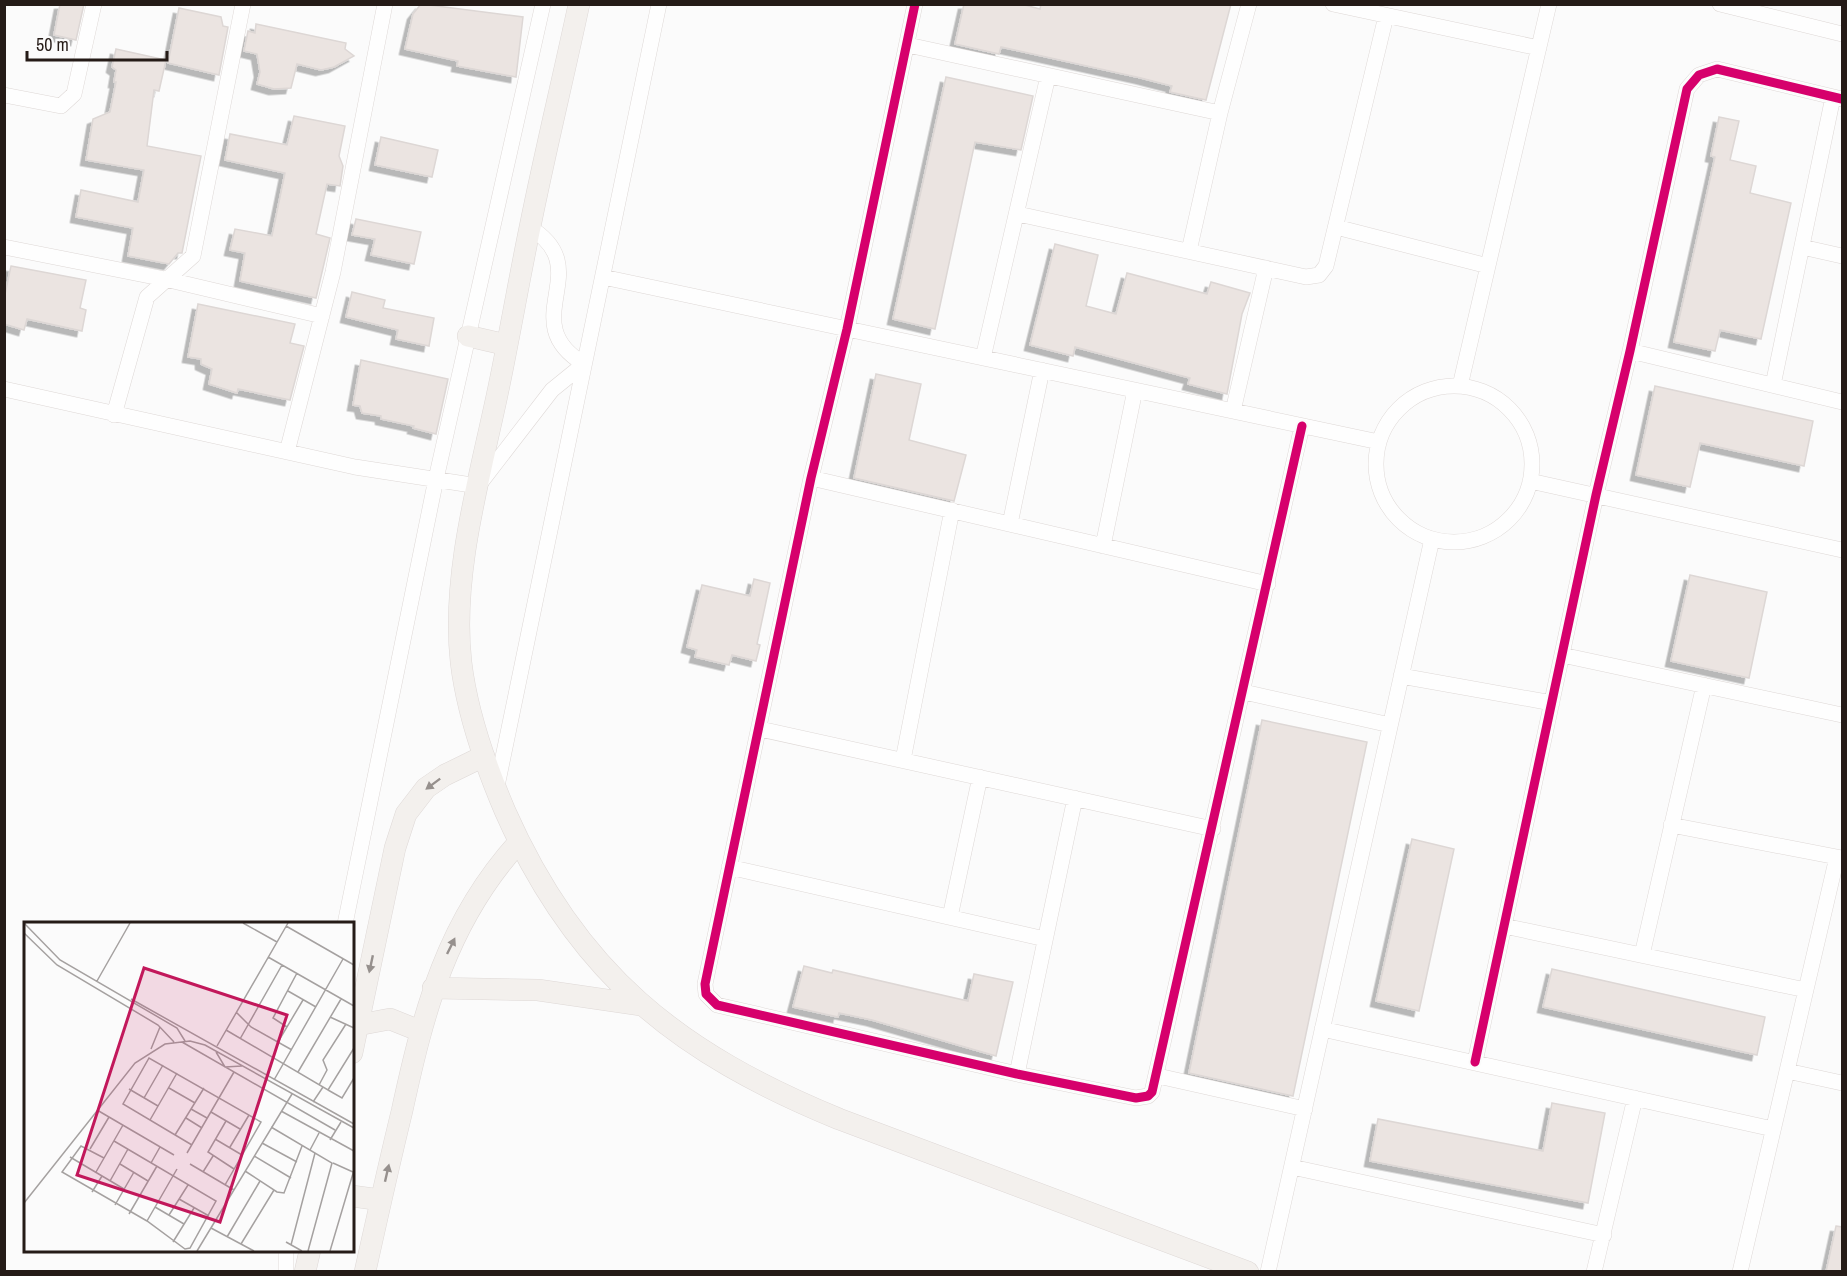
<svg xmlns="http://www.w3.org/2000/svg" width="1847" height="1276" font-family="'Archivo Narrow',sans-serif">
  <style>
    .building { fill: #ebe4e1; stroke: #ddd7d5; stroke-width: 1.5; filter: url(#shadow) }
    .lines { fill: none; stroke-linecap: round; stroke-linejoin: round }
    .minor-casing { stroke: #ded8d6; stroke-width: 16 }
    .secondary-casing { stroke: #ded8d6; stroke-width: 22 }
    .minor { stroke: #fefefe; stroke-width: 15 }
    .secondary { stroke: #f3f0ed; stroke-width: 21 }
    .cycleway-casing { stroke: #fbfbfb; stroke-width: 13 }
    .cycleway { stroke: #d6006c; stroke-width: 9 }
    .oneway { fill: #96908d }
    .inset-road { fill: none; stroke: #a5a1a0; stroke-width: 1.5 }
    .view { fill: #c2185b; fill-opacity: 0.15; stroke: #c2185b; stroke-width: 3 }
    .inset-edge { fill: none; stroke: #251b17; stroke-width: 3 }
  </style>
  <defs>
    <filter id="shadow"><feDropShadow dx="-5.5" dy="5.5" stdDeviation="0" flood-color="#0004"/></filter>
  </defs>
  <rect width="100%" height="100%" fill="#fbfbfb"/>
  <!-- building -->
  <path class="building" d="M60 4H84L76 40 54 35Z
    M421 4 523 17 516 77 457 66 458 61 405 49 413 14Z
    M964 4H1021L1040 9 1041 4H1231L1206 100 1170 92 1172 86 1141 78 1001 47 999 54 955 44Z
    M179 8 221 17 223 26 228 27 219 75 168 63Z
    M256 24 346 43 345 49 354 56 334 67 321 70 297 64 291 88 274 89 257 84 260 72 257 54 244 51 248 31 255 33Z
    M116 49 166 60 159 91 154 90 147 146 201 156 182 253H178L169 264 128 256 133 228 76 217 81 190 138 202 144 170 86 160 93 119 110 112 116 82H114L116 70 112 67Z
    M946 77 1033 96 1021 150 975 142 935 329 893 319Z
    M294 116 345 126 339 156 343 166 340 186 327 184 316 234 330 238 316 298 240 281 245 253 230 250 235 229 272 236 285 173 225 160 230 134 287 145Z
    M1719 117 1739 121 1730 160 1756 166 1750 193 1791 203 1761 339 1720 330 1715 351 1674 342 1715 157 1711 156Z
    M381 137 438 150 432 177 375 165Z
    M356 219 421 232 414 264 371 255 375 239 352 235Z
    M1055 244 1098 255 1086 306 1116 314 1127 273 1207 294 1211 282 1250 293 1242 314 1227 394 1188 384 1190 378 1075 347 1073 356 1030 345Z
    M11 266 86 280 80 308 86 310 82 331 27 319 24 330 4 324V299Z
    M352 292 385 300 383 308 434 318 429 346 396 339 398 330 346 317Z
    M198 304 295 324 290 343 304 346 290 400 238 389 237 393 209 384 212 369 201 364V359L188 357Z
    M361 360 448 379 436 434 413 428 414 426 381 419V416L362 413 360 406 353 405Z
    M876 374 921 384 909 440 966 455 954 501 854 478Z
    M1655 386 1813 421 1804 466 1700 443 1690 487 1636 475Z
    M1690 575 1767 592 1749 678 1671 661Z
    M754 579 770 583 757 644 760 645 756 661 732 655 729 665 695 657 697 650 687 647 702 585 750 596Z
    M1262 720 1367 742 1293 1096 1189 1073Z
    M1412 839 1454 849 1419 1011 1376 1001Z
    M804 966 832 973 833 970 968 1001 974 974 1013 982 996 1056 872 1020 839 1013 838 1017 793 1007Z
    M1552 969 1765 1017 1757 1055 1543 1007Z
    M1552 1103 1605 1113 1588 1203 1370 1161 1378 1119 1543 1151Z
    M1836 1226 1842 1227V1272H1826Z"/>
  <g class="lines">
    <!-- minor casing -->
    <g class="minor-casing">
      <path id="minor" d="M915 4 847 329 811 478 705 984 706 994 717 1005 1017 1074 1136 1098 1148 1096 1152 1092 1302 426
        M1333 4 1539 48
        M1720 4 1842 34
        M908 45 1220 113
        M4 95 61 106 74 94 94 4
        M1018 214 1306 277 1319 275 1326 266 1386 16
        M1336 227 1488 266
        M4 247 165 279 322 316
        M1802 247 1842 256
        M1189 251 1220 113 1249 4
        M603 277 1379 442
        M1630 351 1842 402
        M983 358 1048 76
        M1773 385 1833 97
        M1460 386 1549 4
        M1376 464a78 78 0 1 1 156 0a78 78 0 1 1-156 0Z
        M4 389 355 467 478 486 552 390 584 364C513 321 599 269 529 227
        M1233 411 1266 268
        M114 415 147 297 193 256 243 4
        M287 452 333 272 385 4
        M811 478 1268 584
        M1530 481 1842 550
        M1010 524 1042 370
        M1103 546 1135 390
        M1562 655 1842 715
        M1401 676 1552 703
        M1244 692 1390 725
        M760 729 1213 829
        M903 760 952 510
        M496 791 659 4
        M1671 825 1842 858
        M729 867 1045 939
        M950 917 980 777
        M345 924 436 479 543 4
        M1504 926 1806 990
        M1642 955 1704 685
        M1322 1029 1773 1129
        M1475 1062 1596 495 1630 351 1687 89 1699 75 1717 69 1842 99
        M1787 1071 1842 1083
        M1017 1074 1075 798
        M1158 1076 1305 1109
        M1292 1167 1604 1235
        M286 1272V1250
        M1268 1272 1432 539
        M1594 1272 1635 1098
        M1740 1272 1837 857"/>
    </g>
    <!-- secondary casing -->
    <g class="secondary-casing">
      <path id="secondary" d="M579 4C563 79 545 152 530 227 519 280 510 333 499 386 481 474 451 572 461 662 467 713 485 764 505 811 577 974 678 1053 839 1119L1248 1272
        M468 336 507 345
        M433 988 538 990 641 1005
        M358 1025 390 1019 420 1031
        M352 1053 395 848 406 814 426 788 445 775 484 756
        M352 1196 381 1200
        M305 1272 310 1250
        M365 1272C377 1218 389 1164 402 1111 424 1010 447 921 519 842"/>
    </g>
    <!-- minor -->
    <use href="#minor" class="minor"/>
    <!-- secondary -->
    <use href="#secondary" class="secondary"/>
    <!-- cycleway casing -->
    <g class="cycleway-casing">
      <path id="cycleway" d="M915 4 847 329 811 478 705 984 706 994 717 1005 1017 1074 1136 1098 1148 1096 1152 1092 1302 426
        M1475 1062 1596 495 1630 351 1687 89 1699 75 1717 69 1842 99"/>
    </g>
    <!-- cycleway -->
    <use href="#cycleway" class="cycleway"/>
  </g>
  <!-- one-way arrows -->
  <defs><path id="oneway-solid" d="M-6-.8H1V-3.2L6.5 0L1 3.2V.8H-6Z" transform="scale(1.5)"/></defs>
  <g class="oneway">
    <use href="#oneway-solid" transform="translate(433 784) rotate(143)"/>
    <use href="#oneway-solid" transform="translate(451 946) rotate(-64)"/>
    <use href="#oneway-solid" transform="translate(371 964) rotate(102)"/>
    <use href="#oneway-solid" transform="translate(387 1173) rotate(-77)"/>
  </g>
  <!-- overview -->
  <g transform="translate(24 922)">
    <rect width="330" height="330" fill="#fbfbfb"/>
    <path class="inset-road" d="M0 1 36 38 153 106 161 119M219 1 253 20M262 4 330 43M0 11 33 43 134 103 150 120M244 35 330 84M73 59 106 1M264 69 292 85M107 77 330 202M212 90 227 105 268 128M306 95 330 106M263 105 249 96 273 51M202 108 304 168 330 126M216 117 258 43M158 120 311 208M254 120 279 78M193 124 264 1M127 127 136 105M192 130 201 145 218 144M274 150 317 77M250 158 319 37M295 163 303 148 299 138 322 102M145 166 171 181M105 167 134 184M304 168 318 176 330 156M120 176 139 143M289 180 299 165M167 187 183 196M73 188 150 233M257 189 330 229M187 190 216 207M162 196 178 206M126 198 153 151M202 199 184 230 210 247M247 205 308 241 284 329M151 213 180 166M191 217 218 233M306 218 317 200M238 221 273 240M168 223 99 182 125 136 237 200 201 263M206 225 225 193M66 227 85 195M286 228 295 211M163 231 210 150M230 234 267 256M46 235 100 267M80 236 57 224 38 250 123 299 161 327 166 326 192 279 90 219M127 241 136 225M309 241 329 250M96 242 124 259M166 242 210 268M221 249 253 270 260 271 278 224M72 250 99 203M179 250 189 234M86 259 104 227M68 270 78 254M155 277 185 294M0 281 111 141 141 122 166 119 181 123 330 206M91 283 110 250M131 285 160 302M105 292 133 244M145 293 164 263M123 299 153 247M187 306 230 329M203 315 236 259M149 320 170 286M262 320 278 329M217 322 250 268M267 323 291 231M173 329 268 172M306 329 330 248"/>
    <path class="view" d="M120 46 263 93 196 300 53 253Z"/>
    <rect width="330" height="330" class="inset-edge"/>
  </g>
  <!-- border -->
  <rect width="1847" height="1276" fill="none" stroke="#251b17" stroke-width="12"/>
  <!-- scale -->
  <path d="M27 51v9h140v-9" fill="none" stroke="#251b17" stroke-width="3"/>
  <text x="36" y="51" font-size="18" fill="#251b17" stroke="#fbfbfb" stroke-width="4.5" paint-order="stroke">50 m</text>
</svg>
